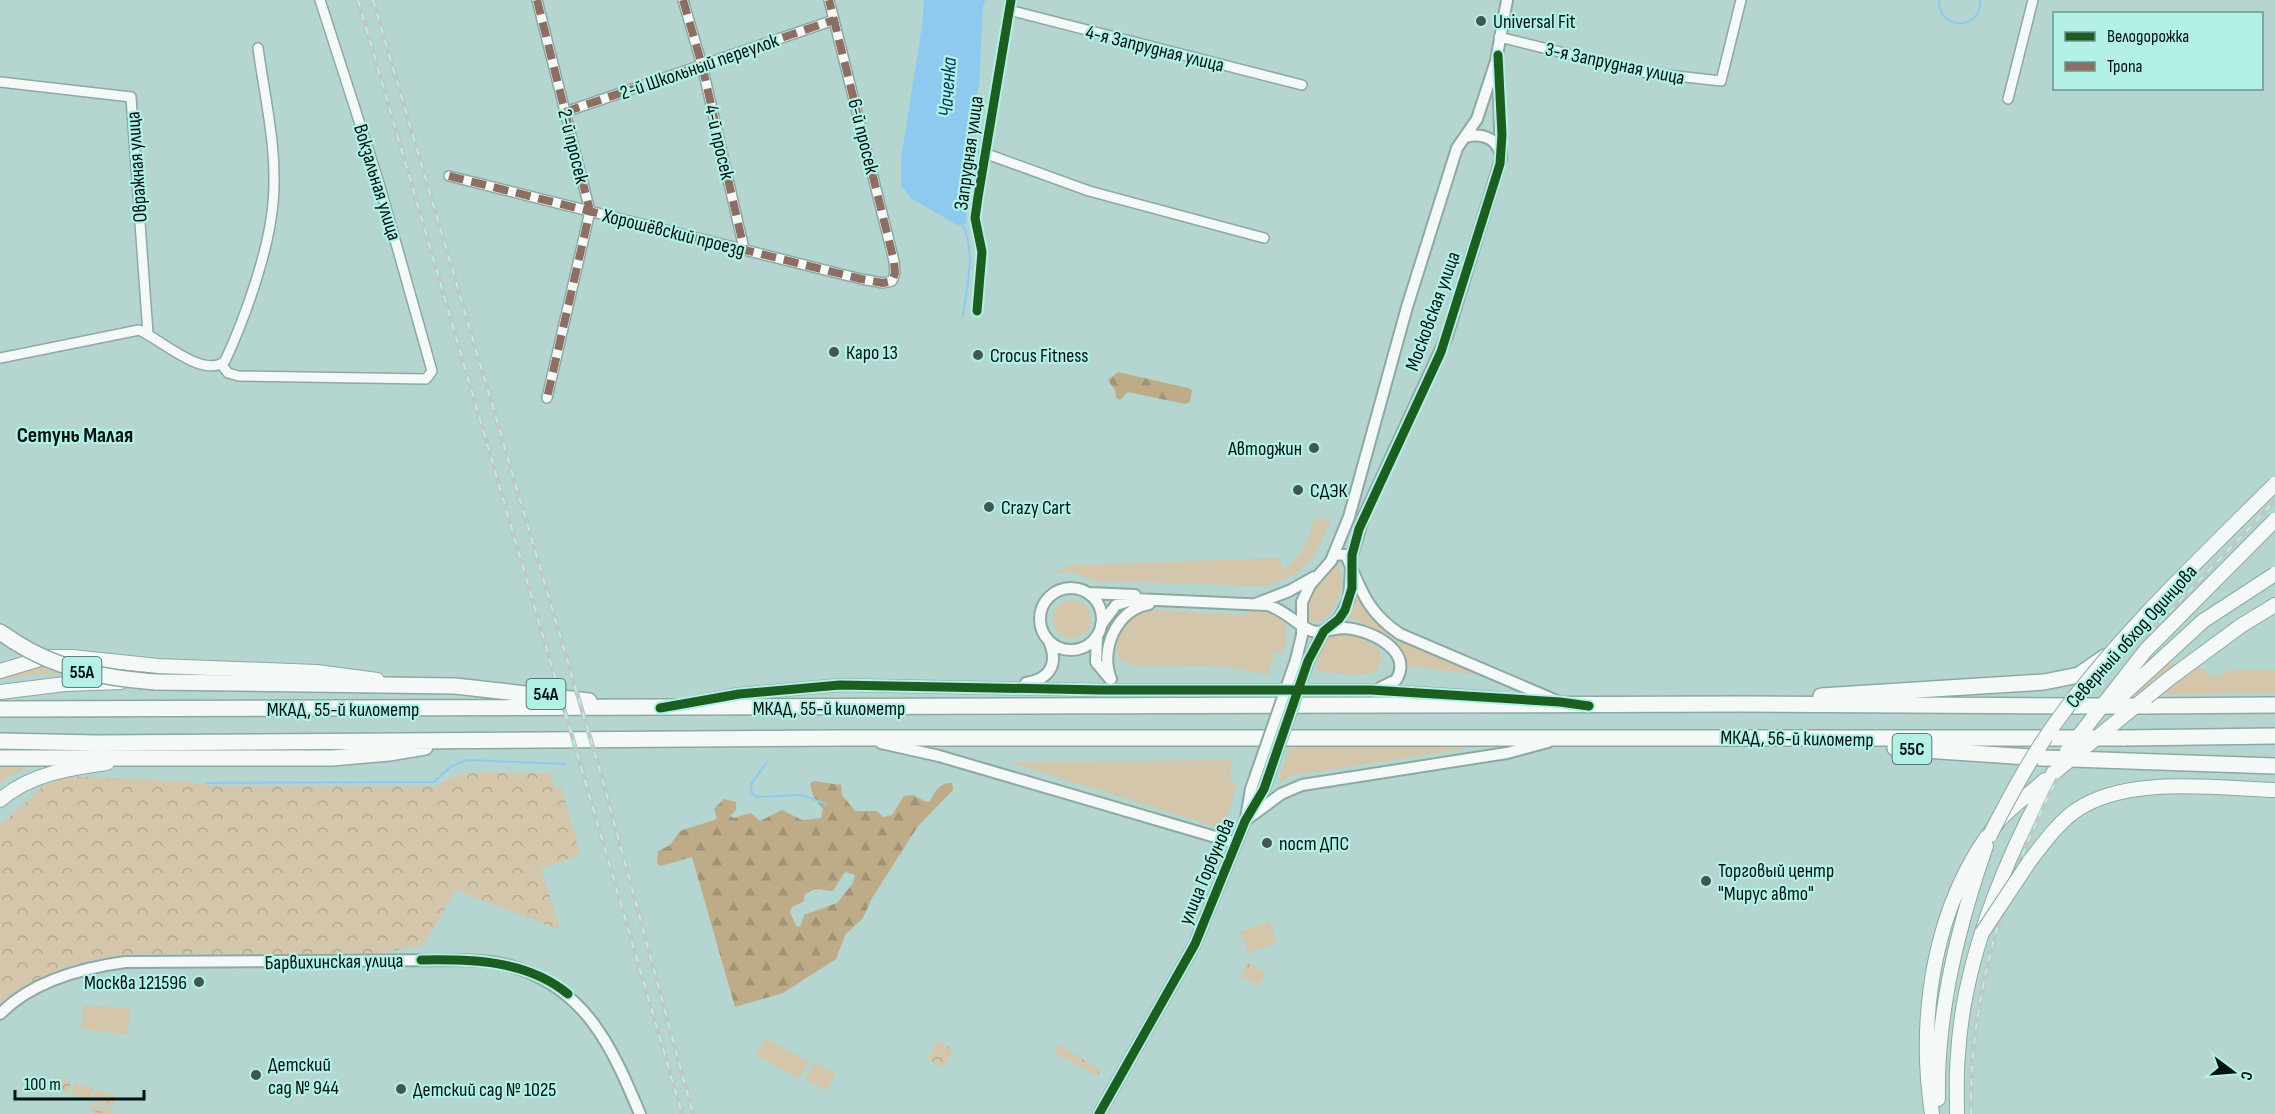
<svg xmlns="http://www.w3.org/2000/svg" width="2275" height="1114" font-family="'Sofia Sans Condensed',sans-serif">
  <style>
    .grass { fill: #d3c6ab }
    .forest { fill: url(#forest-firs); fill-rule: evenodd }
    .park { fill: url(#park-crowns) }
    .water { fill: #8ecaf0 }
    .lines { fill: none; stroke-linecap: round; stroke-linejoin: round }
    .stream { stroke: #8ecaf0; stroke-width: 2 }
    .minor-casing { stroke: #8ea8a4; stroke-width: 12 }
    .tertiary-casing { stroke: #8ea8a4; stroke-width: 14 }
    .primary-casing { stroke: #8ea8a4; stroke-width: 16 }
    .trunk-casing { stroke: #8ea8a4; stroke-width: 18 }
    .minor { stroke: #f4f9f8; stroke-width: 9 }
    .tertiary { stroke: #f4f9f8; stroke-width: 10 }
    .primary { stroke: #f4f9f8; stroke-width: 14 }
    .trunk { stroke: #f4f9f8; stroke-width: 15 }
    .rail-casing { stroke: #bec8c7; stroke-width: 4.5 }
    .rail { stroke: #b3f0e6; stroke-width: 2; stroke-dasharray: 7; stroke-linecap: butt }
    .tertiary-bridge-casing { stroke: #8ea8a4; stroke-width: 14; stroke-linecap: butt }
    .primary-bridge-casing { stroke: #8ea8a4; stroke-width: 16; stroke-linecap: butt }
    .trunk-bridge-casing { stroke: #8ea8a4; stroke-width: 18; stroke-linecap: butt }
    .tertiary-bridge { stroke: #f4f9f8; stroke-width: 10 }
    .primary-bridge { stroke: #f4f9f8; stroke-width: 14 }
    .trunk-bridge { stroke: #f4f9f8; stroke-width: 15 }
    .quiet { stroke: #8d6e63; stroke-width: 8; stroke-dasharray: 15 8; stroke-linecap: butt }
    .cycleway-casing { stroke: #b3f0e6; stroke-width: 13 }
    .cycleway { stroke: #1b5e20; stroke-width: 9 }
    .poi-dot { fill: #3f5653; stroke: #b3f0e6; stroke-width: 2 }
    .labels { text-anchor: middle; stroke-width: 4.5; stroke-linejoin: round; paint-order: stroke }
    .shield { fill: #b3f0e6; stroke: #365550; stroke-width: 1.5 }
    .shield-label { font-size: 18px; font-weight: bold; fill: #00120f }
    .poi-label { font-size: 20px; fill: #00120f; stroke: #b3f0e6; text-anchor: start }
    .street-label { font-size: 20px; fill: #00120f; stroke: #b3f0e6 }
    .water-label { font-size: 21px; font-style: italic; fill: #00395c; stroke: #b3f0e6 }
    .quarter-label { font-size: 22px; font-weight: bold; fill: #00120f; stroke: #b3f0e6 }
  </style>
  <defs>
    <pattern id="forest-firs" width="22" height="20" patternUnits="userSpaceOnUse" patternTransform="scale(1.5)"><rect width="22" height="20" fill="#beac88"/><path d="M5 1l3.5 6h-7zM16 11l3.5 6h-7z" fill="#a29374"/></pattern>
    <pattern id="park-crowns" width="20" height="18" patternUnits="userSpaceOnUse" patternTransform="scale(1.5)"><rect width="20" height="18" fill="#d3c6ab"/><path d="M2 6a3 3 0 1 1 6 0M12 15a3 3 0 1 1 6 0" fill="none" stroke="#b3a992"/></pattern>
  </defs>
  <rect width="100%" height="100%" fill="#b4d5d0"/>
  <!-- grass -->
  <path class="grass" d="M1314 519 1331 520C1313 560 1312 569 1268 586L1095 581 1072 572 1048 573 1072 565 1279 558 1283 570C1302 555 1309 542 1314 519Z
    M1336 557C1348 582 1341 606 1320 622L1309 621C1298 599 1324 575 1336 557Z
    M1355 590 1373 618 1485 675 1405 666 1401 646 1393 637 1346 616Z
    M1053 619a19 19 0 1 1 38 0a19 19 0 1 1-38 0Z
    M1145 609 1243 615 1251 609 1277 615 1285 621 1287 633 1283 654 1275 652 1267 675C1224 662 1177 666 1133 665L1121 661 1116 649C1121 630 1126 616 1145 609Z
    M1344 632C1365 642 1392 644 1376 672L1356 675 1317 671C1317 651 1320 635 1344 632Z
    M2146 663 2194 664 2214 677 2232 670H2275V693L2131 695Z
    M40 664 66 674H39L0 680V675Z
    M1481 746 1303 774 1289 776 1280 783V774L1290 747Z
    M47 760 7 777 0 783V761Z
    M1232 760 1230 781 1237 784 1225 823 1220 828 1009 762Z
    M1269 921 1277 942 1248 953 1240 932Z
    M84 1005 130 1009 128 1034 81 1029Z
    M766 1038 809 1062 799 1079 756 1055Z
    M815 1062 836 1074 826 1091 805 1079Z"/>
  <!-- forest -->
  <path class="forest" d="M1118 372 1188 388 1192 390 1190 402 1185 404 1128 392 1120 400 1116 398 1115 390 1108 380Z
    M815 781 841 785 842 795 855 811H877L883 817 892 815 904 796 913 795 926 802 930 801C935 791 940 782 952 783L953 790 918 826 872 898 863 918 845 935 836 959 783 993 735 1007 692 857 661 866 657 864 658 851 670 845 680 831 714 820 717 818 714 809 724 799 736 802V810L730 816 734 818 751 813 760 821 782 810 802 820 821 818 823 809 813 796 810 783ZM845 872 855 875 853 883 837 903 804 915 800 927 796 926 790 912 792 907 804 901V895L815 889 833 891Z"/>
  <!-- park -->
  <path class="park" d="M479 772 551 773 555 789 562 788 580 855 541 868 560 930 456 890 423 945 382 953 126 954C78 961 38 972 0 1003V825L43 786 68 776 181 781 215 786H435L455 776Z
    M1248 963 1266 973 1258 986 1240 976Z
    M938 1041 954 1050 943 1068 928 1059Z
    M1059 1045 1101 1070 1097 1076 1055 1052Z
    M55 1077 71 1082 68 1093 49 1087Z
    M75 1083 94 1089 90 1100 71 1094Z
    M97 1090 116 1096 113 1107 93 1101Z
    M93 1104 112 1110 111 1114 90 1112Z"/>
  <!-- water -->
  <path class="water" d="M924 0H986L983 7 979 86 964 144 963 161 967 175 966 223 959 226 912 199 901 186V159L922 26Z"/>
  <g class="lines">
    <!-- stream -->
    <path class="stream" d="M1939 0C1938 31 1982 31 1980 0
      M963 316C967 284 976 255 963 225
      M767 762 751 784 752 794 758 797 802 795 826 804
      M207 783 434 782 450 767 467 760 566 764"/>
    <!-- minor casing -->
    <g class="minor-casing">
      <path id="minor" d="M537 0 590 211 547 398
        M683 0 702 65 744 249
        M1009 10 1302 85
        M1499 37 1641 72 1721 81 1741 0
        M0 82 131 97 148 334
        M2008 99 2033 0
        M565 112 834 20
        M984 153 1089 191 1264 238
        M449 176 861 279 883 283 892 281 895 273 894 261 829 0
        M977 311 982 252 975 218 978 197 1011 0
        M0 358 139 330C159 338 204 380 225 361 245 318 269 251 273 203 278 152 265 99 258 48
        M222 365 228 373 239 376 426 379 432 371 379 183 320 0"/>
    </g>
    <!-- tertiary casing -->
    <g class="tertiary-casing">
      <path id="tertiary" d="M1466 137C1480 133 1495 137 1500 152
        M1334 554 1346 555C1361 590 1367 612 1400 634L1557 701
        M1040 619a31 31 0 1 1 62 0a31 31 0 1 1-62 0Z
        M1088 593 1135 595
        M1258 603 1289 591 1314 577
        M1101 625 1116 605 1135 599 1268 605C1286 611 1297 625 1312 631 1322 634 1333 628 1344 628 1368 629 1415 650 1396 680L1380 688
        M1097 636 1096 662 1110 679
        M1296 660 1302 635V602L1310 585 1331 561 1349 517 1407 307 1457 148 1477 119 1496 61 1507 0
        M1308 661 1324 631 1339 619 1349 599 1352 555 1364 516 1447 336 1501 159 1498 64
        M1111 679C1099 650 1117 609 1149 604
        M1026 683C1050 679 1059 664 1049 641
        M696 702 739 694 840 685 1101 690H1371L1498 698
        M881 743 939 756 1236 843
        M1250 817 1281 794 1302 785 1507 753 1548 742
        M1246 818 1251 789
        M0 1014C32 981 81 968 125 962L461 960C476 961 493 961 507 965 585 986 611 1045 640 1114
        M1099 1114 1195 944 1245 821 1264 789"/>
    </g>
    <!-- primary casing -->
    <g class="primary-casing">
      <path id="primary" d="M2242 625 2275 605
        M0 671 47 657H72L158 666 317 672 377 680
        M0 692 65 684 121 682
        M0 800C30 774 70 768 107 763
        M2029 862C2043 844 2057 824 2075 811 2126 775 2216 788 2275 790
        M1938 1099C1936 1013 1958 926 1986 846
        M1932 1114C1917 1015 1934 903 1997 823 2010 807 2030 794 2045 780
        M1957 1114C1957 1094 1956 1074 1958 1055 1963 957 2011 842 2061 760"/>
    </g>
    <!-- trunk casing -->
    <g class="trunk-casing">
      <path id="trunk" d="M0 632 15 642
        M156 682 455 686 589 701
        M1821 696 2044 682 2079 675 2105 657
        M2145 706 2275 705
        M0 709 1744 704 2079 706
        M2123 738 2275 736
        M0 741 96 743 839 738H2056
        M1895 748 2043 758
        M0 758H332L389 753 425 747"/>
    </g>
    <!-- minor -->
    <use href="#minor" class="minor"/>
    <!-- tertiary -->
    <use href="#tertiary" class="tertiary"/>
    <!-- primary -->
    <use href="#primary" class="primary"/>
    <!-- trunk -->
    <use href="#trunk" class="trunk"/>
    <!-- rail casing -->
    <g class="rail-casing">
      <path id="rail" d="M358 0 682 1114
        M373 0 602 778 693 1114
        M2111 691 2156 626 2275 501
        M1971 1114C1969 986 2010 866 2070 754"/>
    </g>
    <!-- rail -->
    <use href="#rail" class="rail"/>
    <!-- tertiary-bridge casing -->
    <g class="tertiary-bridge-casing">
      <path id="tertiary-bridge" d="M1251 789 1296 660
        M1264 789 1308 661"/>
    </g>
    <!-- primary-bridge casing -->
    <g class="primary-bridge-casing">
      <path id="primary-bridge" d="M2117 700 2203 621 2275 574
        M2067 751 2146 650 2275 520
        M2056 771 2170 678 2242 625
        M1990 835C2011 794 2034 751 2062 714 2124 630 2201 558 2275 484
        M1982 933 2029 862"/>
    </g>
    <!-- trunk-bridge casing -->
    <g class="trunk-bridge-casing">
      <path id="trunk-bridge" d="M15 642C59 670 105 678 156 682
        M2083 706H2145
        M2059 738H2123
        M2043 758 2275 766"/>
    </g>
    <!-- tertiary-bridge -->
    <use href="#tertiary-bridge" class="tertiary-bridge"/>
    <!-- primary-bridge -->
    <use href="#primary-bridge" class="primary-bridge"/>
    <!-- trunk-bridge -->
    <use href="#trunk-bridge" class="trunk-bridge"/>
    <!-- quiet -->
    <path class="quiet" d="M537 0 590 211 547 398
      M683 0 702 65 744 249
      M565 112 834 20
      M449 176 861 279 883 283 892 281 895 273 894 261 829 0"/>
    <!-- cycleway casing -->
    <g class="cycleway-casing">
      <path id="cycleway" d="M977 311 982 252 975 218 978 197 1011 0
        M660 708 739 694 840 685 1101 690H1371L1560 702 1589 706
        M421 960C472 959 527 960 568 994
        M1099 1114 1195 944 1245 821 1264 789 1308 661 1324 631 1339 619 1345 610 1352 588V555L1359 529 1441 352 1500 164 1502 135 1498 55"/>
    </g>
    <!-- cycleway -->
    <use href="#cycleway" class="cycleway"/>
  </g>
  <!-- markers -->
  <g class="poi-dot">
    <circle cx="1481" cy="21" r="6"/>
    <circle cx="834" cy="352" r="6"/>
    <circle cx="978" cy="355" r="6"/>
    <circle cx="1314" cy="448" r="6"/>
    <circle cx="1298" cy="490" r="6"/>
    <circle cx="989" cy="507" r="6"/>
    <circle cx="1267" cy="843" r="6"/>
    <circle cx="1706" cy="881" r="6"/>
    <circle cx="199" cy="982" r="6"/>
    <circle cx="256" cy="1075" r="6"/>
    <circle cx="401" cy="1089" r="6"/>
  </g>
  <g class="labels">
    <!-- shield labels -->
    <g class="shield">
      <rect x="62.5" y="657" width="39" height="30" rx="4.5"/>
      <rect x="526.5" y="679" width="39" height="30" rx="4.5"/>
      <rect x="1892.5" y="734" width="39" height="30" rx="4.5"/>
    </g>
    <g class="shield-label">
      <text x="82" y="678">55А</text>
      <text x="546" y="700">54А</text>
      <text x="1912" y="755">55C</text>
    </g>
    <!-- poi labels -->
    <g class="poi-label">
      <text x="1493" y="28">Universal Fit</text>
      <text x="846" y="359">Каро 13</text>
      <text x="990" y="362">Crocus Fitness</text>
      <text x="1302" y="455" text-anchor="end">Автоджин</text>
      <text x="1310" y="497">СДЭК</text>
      <text x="1001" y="514">Crazy Cart</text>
      <text x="1279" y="850">пост ДПС</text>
      <text x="1718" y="877">Торговый центр<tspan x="1718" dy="23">"Мирус авто"</tspan></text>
      <text x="187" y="989" text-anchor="end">Москва 121596</text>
      <text x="268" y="1071">Детский<tspan x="268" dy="23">сад № 944</tspan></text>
      <text x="413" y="1096">Детский сад № 1025</text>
    </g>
    <!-- street labels -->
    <g class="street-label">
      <text transform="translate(1155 48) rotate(14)" y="7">4-я Запрудная улица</text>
      <text transform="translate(1615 63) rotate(12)" y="7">3-я Запрудная улица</text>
      <text transform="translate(699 66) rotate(-19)" y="7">2-й Школьный переулок</text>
      <text transform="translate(864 136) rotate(76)" y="7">6-й просек</text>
      <text transform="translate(720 142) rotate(77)" y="7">4-й просек</text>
      <text transform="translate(574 146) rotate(76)" y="7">2-й просек</text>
      <text transform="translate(968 153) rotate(-82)" y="7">Запрудная улица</text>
      <text transform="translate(136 167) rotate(-94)" y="7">Овражная улица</text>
      <text transform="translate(378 182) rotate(73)" y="7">Вокзальная улица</text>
      <text transform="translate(674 232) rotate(14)" y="7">Хорошёвский проезд</text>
      <text transform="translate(1432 311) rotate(-70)" y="7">Московская улица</text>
      <text transform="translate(2131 636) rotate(-48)" y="7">Северный обход Одинцова</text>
      <text x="829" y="715">МКАД, 55-й километр</text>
      <text x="343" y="716">МКАД, 55-й километр</text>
      <text transform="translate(1797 738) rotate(1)" y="7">МКАД, 56-й километр</text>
      <text transform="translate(1206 871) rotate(-67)" y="7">улица Горбунова</text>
      <text transform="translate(334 961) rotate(-1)" y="7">Барвихинская улица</text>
    </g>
    <!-- water labels -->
    <g class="water-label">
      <text transform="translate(947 87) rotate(-86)" y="7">Чаченка</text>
    </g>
    <!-- quarter labels -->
    <g class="quarter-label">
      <text x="75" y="442">Сетунь Малая</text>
    </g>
  </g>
  <!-- legend -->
  <rect x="2053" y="12" width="210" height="78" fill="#b3f0e6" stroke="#6b9790" stroke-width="1.5"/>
  <rect x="2065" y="32" width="30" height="9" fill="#1b5e20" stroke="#6b9790" stroke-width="1.5"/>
  <text x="2107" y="42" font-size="18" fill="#00120f">Велодорожка</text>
  <rect x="2065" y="62" width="30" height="9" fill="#8d6e63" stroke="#6b9790" stroke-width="1.5"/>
  <text x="2107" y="72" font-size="18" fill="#00120f">Тропа</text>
  <!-- north arrow -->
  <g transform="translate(2233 1072) rotate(106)" stroke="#b3f0e6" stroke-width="4.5" paint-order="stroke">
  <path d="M0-4.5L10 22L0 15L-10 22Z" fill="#00120f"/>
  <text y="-9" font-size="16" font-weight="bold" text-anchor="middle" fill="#00120f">С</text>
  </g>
  <!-- scale -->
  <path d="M15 1090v9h129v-9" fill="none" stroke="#00120f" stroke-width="3"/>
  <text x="24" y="1090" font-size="18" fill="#00120f" stroke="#b3f0e6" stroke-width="4.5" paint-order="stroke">100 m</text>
</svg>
